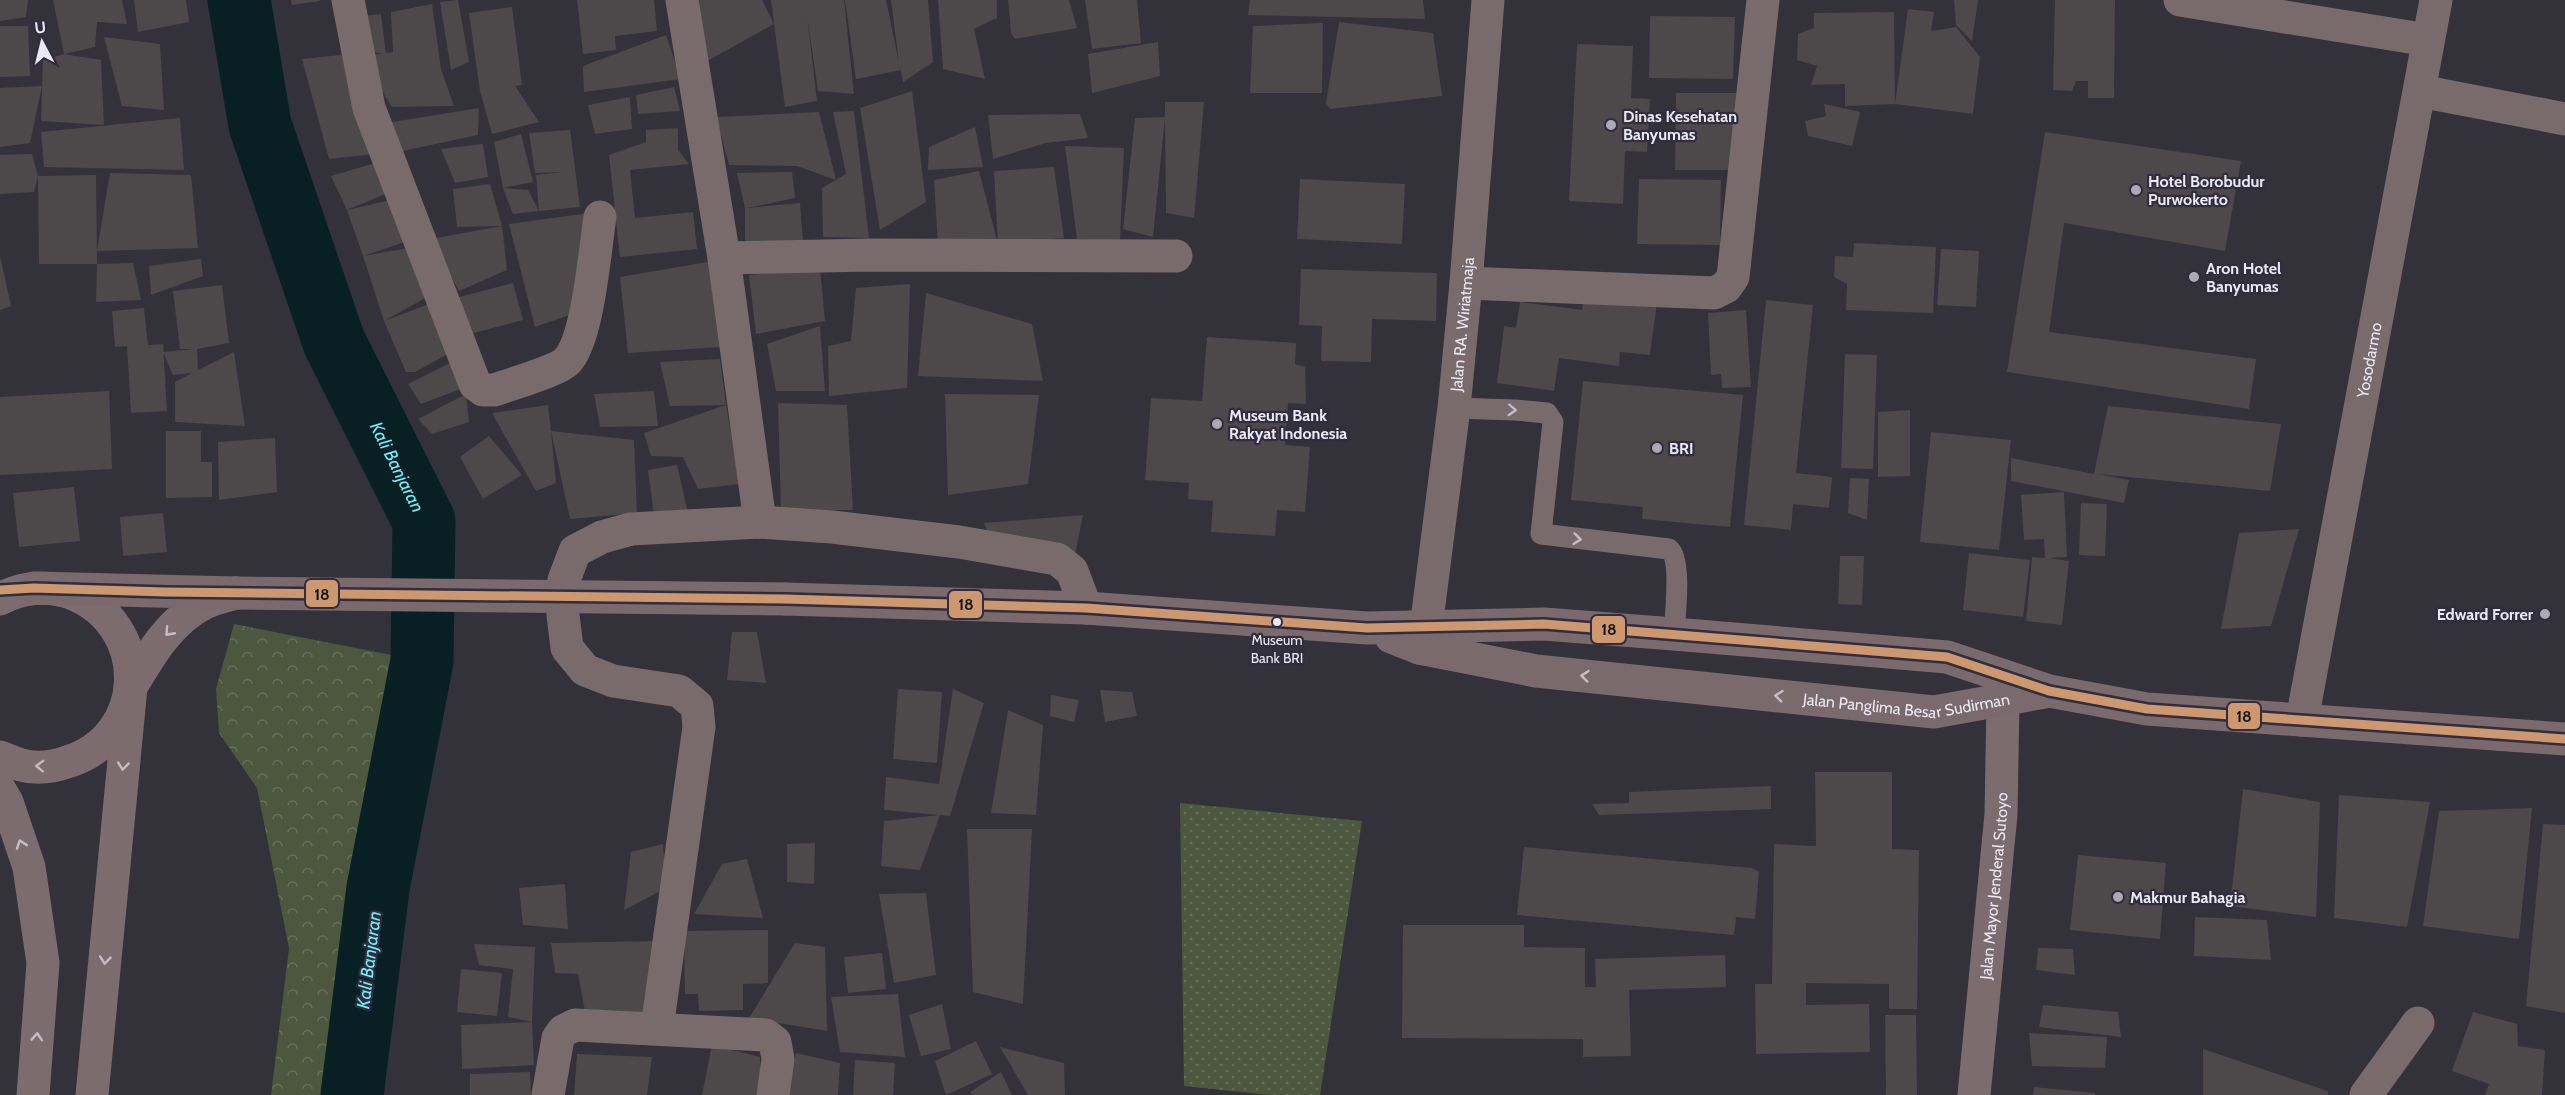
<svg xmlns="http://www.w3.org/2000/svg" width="2565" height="1095" font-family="Cabin,sans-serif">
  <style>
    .grass { fill: url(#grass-dots) }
    .forest { fill: url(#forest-crowns) }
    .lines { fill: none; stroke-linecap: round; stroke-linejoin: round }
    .river { stroke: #082024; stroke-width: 63 }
    .building { fill: #4d484a }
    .lane { stroke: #796a6b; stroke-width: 21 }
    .street { stroke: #796a6b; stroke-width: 33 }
    .secondary { stroke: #7c6c6f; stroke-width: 33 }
    .primary { stroke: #7a6a6d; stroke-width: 33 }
    .primary-bridge { stroke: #7a6a6d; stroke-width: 33 }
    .bus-1-casing { stroke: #302d3e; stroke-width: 14 }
    .bus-1 { stroke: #cd976f; stroke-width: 9 }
    .oneway { stroke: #c3bdc5 }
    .oneway2 { stroke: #c4bdc6 }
    .poi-dot { fill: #aba9b4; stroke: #302d3e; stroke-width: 2 }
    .bus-dot { fill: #ebe9f5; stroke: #302d3e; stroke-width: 2 }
    .labels { text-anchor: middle; stroke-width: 4.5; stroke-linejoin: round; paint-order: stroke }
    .bus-label { font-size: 14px; fill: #ebe9f5; stroke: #302d3e }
    .poi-label { font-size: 16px; font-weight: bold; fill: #ebe9f5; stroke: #302d3e; text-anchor: start }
    .street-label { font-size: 16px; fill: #ebe9f5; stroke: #302d3e }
    .water-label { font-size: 18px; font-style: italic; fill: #74eefe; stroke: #302d3e }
    .line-badge { stroke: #302d3e; stroke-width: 2 }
    .pale-badge-label { font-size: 16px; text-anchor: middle; font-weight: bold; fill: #111 }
  </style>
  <defs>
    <pattern id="grass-dots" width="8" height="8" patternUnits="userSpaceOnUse" patternTransform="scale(1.5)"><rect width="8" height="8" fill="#4d573d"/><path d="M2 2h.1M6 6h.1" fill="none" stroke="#676f5a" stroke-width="1.8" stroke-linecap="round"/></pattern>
    <pattern id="forest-crowns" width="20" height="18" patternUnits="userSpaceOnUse" patternTransform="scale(1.5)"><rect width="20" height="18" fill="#4d573d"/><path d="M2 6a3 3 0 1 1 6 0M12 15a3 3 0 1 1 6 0" fill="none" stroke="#676f5a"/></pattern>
  </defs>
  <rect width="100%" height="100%" fill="#33313a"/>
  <!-- grass -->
  <path class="grass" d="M1180 803 1362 821 1320 1095H1269L1184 1086Z"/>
  <!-- forest -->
  <path class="forest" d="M234 624 422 661 378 888 352 1095H271L289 948 257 788 219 733 216 689Z"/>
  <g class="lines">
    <!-- river -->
    <path class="river" id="s1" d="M239 0 260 125 334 342 424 521 422 661 378 888 352 1095"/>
  </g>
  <!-- building -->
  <path class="building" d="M0 0H28L26 17 0 21Z
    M53 0H122L127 24 97 22 95 47 64 54Z
    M134 0H186L189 22 138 32Z
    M291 0H319L320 1 292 5Z
    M458 0 469 62 451 70 440 2Z
    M577 0H654L657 31 615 36 616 50 583 54Z
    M695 0H762L774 24 702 64Z
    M771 0H844L854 94 818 91 807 15 817 101 785 107Z
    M845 0H886L899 63 891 0H928L933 62 903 82 901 70 856 79Z
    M938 0H997V18L974 29 985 79 943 69Z
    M1008 0H1069L1077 28 1015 39 1011 33Z
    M1085 0H1137L1141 43 1092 49Z
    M1250 0H1423L1425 19 1248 15Z
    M1954 0H1978L1972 41 1956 25Z
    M2055 0H2115L2114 98H2088V81H2076L2072 91 2053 90Z
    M432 4 441 69 454 106 392 107 375 80 372 55 393 52 391 12Z
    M512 7 522 85 515 86 539 122 492 134 480 91 469 13Z
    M1908 9 1934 12 1931 31 1956 27 1980 57 1973 114 1895 104 1845 106V84L1811 85 1817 66 1797 60 1798 34 1814 28V13L1894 12 1895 104Z
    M381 14 386 54 366 51 363 16Z
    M1650 16 1735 17 1733 79 1649 78Z
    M1339 22 1433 33 1442 96 1330 109 1326 103Z
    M1323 23 1322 93H1250L1253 26Z
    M0 26H28L30 76 0 77Z
    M666 35 681 79 584 92 583 66Z
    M104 37 160 44 164 110 122 106Z
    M1158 42 1160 76 1092 93 1088 54Z
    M1577 44 1633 46 1631 98 1650 99 1647 152 1625 151 1623 204 1569 201Z
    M64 54 101 60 104 125 41 121 43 60Z
    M350 54 375 154 329 159 302 59Z
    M42 86 30 143 0 147V88Z
    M674 87 680 111 638 114 636 95Z
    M912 91 926 202 880 230 860 108Z
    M1676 93H1739V170H1675Z
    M630 97 632 129 595 134 588 105Z
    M1165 102H1204L1194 218 1166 213 1165 117 1153 237 1123 229 1135 118 1165 117Z
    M1824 104 1860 112 1852 146 1808 136 1805 121 1826 116Z
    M479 108 478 135 398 152 392 122Z
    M854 111 869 238 823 237 822 188 846 174 833 112Z
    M819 112 836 180 797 166 729 165 716 117Z
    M1080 114 1088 138 1046 143 993 159 988 115Z
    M180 118 184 170 44 167 41 132Z
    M975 127 983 167 928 170 929 147Z
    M678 128V150L689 164 630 170 635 218 693 212 697 249 620 257 609 155 646 142V130Z
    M570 130 580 207 539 211 536 175 562 172 535 173 529 133Z
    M2045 132 2241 161 2225 251 2064 223 2049 332 2256 359 2249 409 2007 372Z
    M521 134 533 182 503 188 494 142Z
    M483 144 488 177 455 183 441 149Z
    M1065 146 1124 148 1120 241 1077 239Z
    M32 154 38 176 34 192 0 194V155Z
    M382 161 390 192 347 210 331 176Z
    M1054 167 1064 238 998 244 994 171Z
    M979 171 998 244 938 246 934 180Z
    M792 172 795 198 747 208 800 203 803 244 745 248V208L737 173Z
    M110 173 191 175 198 248 97 251Z
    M96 175 97 264H39L38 176Z
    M1300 179 1405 184 1402 244 1297 239Z
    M1639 179 1721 180 1720 245 1637 244Z
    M490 184 502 226 457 227 453 189Z
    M503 188 528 190 539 211 513 214Z
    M395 199 405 242 363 256 347 210Z
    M589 213 575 313 535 327 509 224Z
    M502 226 507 270 459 291 431 239Z
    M1854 243 1936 247 1933 313 1846 310 1847 284 1834 277 1835 256 1853 257Z
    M414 247 427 297 384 321 363 256Z
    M1941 249 1979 251 1976 307 1937 305Z
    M0 256 11 306 0 310Z
    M201 259 203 276 151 295 149 266Z
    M713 261 722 347 628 353 620 277Z
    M133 263 141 300 96 302 97 264Z
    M820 268 825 321 756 334 749 275Z
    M1301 269 1437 273 1436 321 1372 319 1371 362 1321 361 1322 326 1299 325Z
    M513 283 523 320 462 336 452 299Z
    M910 284 907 388 829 396 828 346 851 341 856 288Z
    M222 285 229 343 197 349 198 370 234 352 245 426 175 422V382L192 373 173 375 163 352 195 349H180L173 291Z
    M926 293 1032 324 1043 381 918 376Z
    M1584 293 1657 302 1650 355 1620 352 1619 366 1559 358 1554 391 1497 383 1504 326 1516 328 1520 302 1582 310Z
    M1766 300 1813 305 1796 473 1832 477 1829 508 1793 504 1791 530 1744 525Z
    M437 301 448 354 415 372H406L384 321Z
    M144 308 148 345 163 344 167 411 131 413 127 346 115 347 112 311Z
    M1746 310 1751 387 1722 388 1721 374 1711 375 1708 313Z
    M820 326 825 391H776L767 344Z
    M1207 337 1296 343 1295 364 1305 367 1306 404 1288 403 1285 445 1310 447 1305 512 1277 510 1275 536 1211 532 1213 501 1188 499 1189 483 1145 480 1151 398 1202 401Z
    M1845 354 1877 355 1873 469 1841 468Z
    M720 359 726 405 670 406 660 362Z
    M456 360 466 387 421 404 408 384Z
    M1583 381 1743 395 1730 527 1642 519 1643 507 1571 500Z
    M109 391 112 469 0 475V397Z
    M654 391 658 426 600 427 594 394Z
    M466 394 469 422 432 434 418 419Z
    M945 394 1039 395 1028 484 948 495Z
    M778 403 847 405 853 510H781Z
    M548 405 551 431 634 440 637 513 570 519 551 431 556 483 536 491 492 413Z
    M726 405 740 484 698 489 683 457 651 456 644 433Z
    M2108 406 2281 424 2270 491 2098 474 2129 480 2124 503 2011 481V458L2094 474Z
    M1910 410V476L1878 477V412Z
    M166 431H201V462H212V497L166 498Z
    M1931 432 2011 440 1999 550 1920 542Z
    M489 436 522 475 483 499 460 457Z
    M275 438 277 492 219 500 218 442Z
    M677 465 688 513 654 515 648 470Z
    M1850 478 1869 479 1867 520 1848 513Z
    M74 487 80 541 19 547 13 493Z
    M2064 492 2067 557 2049 558 2069 561 2062 625 2026 621 2032 557 2045 558 2044 539 2024 540 2021 495Z
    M2081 503 2107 504 2105 556 2079 555Z
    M163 513 167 552 123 556 120 517Z
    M1083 515 1074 560 990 537 984 523Z
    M2299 529 2271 626 2221 629 2239 533Z
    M1969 553 2030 560 2023 617 1963 610Z
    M1840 556H1864L1862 605 1838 604Z
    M732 632H757L766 683 727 680Z
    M898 689 942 692 937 763 893 759Z
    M953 689 984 703 950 816 884 810 886 777 939 784Z
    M1100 690 1132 692 1137 716 1105 722Z
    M1051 695 1079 700 1074 722 1050 716Z
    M1008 710 1043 725 1036 815 991 813Z
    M1815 772H1892V849L1919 850 1917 1009H1889V984L1806 983V1005L1869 1004 1870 1052 1756 1054 1755 984H1772L1774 844 1816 846Z
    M1771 786V809L1599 815 1592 804 1629 803V792Z
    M2243 789 2320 802 2316 917 2230 906Z
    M2339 795 2430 802 2407 927 2334 918Z
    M2532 808 2519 939 2423 926 2439 811Z
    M940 815 920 870 881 866 884 821Z
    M2543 824 2565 825V1013L2526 1006Z
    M967 829H1032L1023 1004 973 992Z
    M815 843 814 884 787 882V844Z
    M663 844 666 888 624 910 631 852Z
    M1524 847 1752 868 1759 872 1755 919 1736 917 1734 935 1517 915Z
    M2078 855 2166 863 2160 939 2070 930Z
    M747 859 763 918 694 914 722 864Z
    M565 884 568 929 523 925 519 888Z
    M926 893 936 975 894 983 879 894Z
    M2195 917 2267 920 2271 960 2194 956Z
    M1403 925H1524V947L1585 948V987H1596L1595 959 1725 955 1726 987 1629 990 1631 1056 1583 1057V1039L1402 1038Z
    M768 930V983L743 984V1010L699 1011 698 994H685L684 931Z
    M657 941 649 1018 585 1011 578 974 555 973 551 943Z
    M795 943 825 947 827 1031 749 1018Z
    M474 944 535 947 532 1022 508 1017 513 969 479 965Z
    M2038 948 2073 949 2075 975 2036 970Z
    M882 953 886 989 848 993 844 957Z
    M461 969 502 973 497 1016 457 1012Z
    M898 994 905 1057 840 1052 831 997Z
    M942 1004 951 1049 921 1056 909 1015Z
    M2043 1005 2118 1012 2121 1037 2039 1027Z
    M2473 1012 2517 1024 2518 1046 2545 1050 2542 1095H2485L2489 1084 2452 1071Z
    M1885 1015H1916L1917 1095H1886Z
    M532 1022 534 1065 462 1069 461 1025Z
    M2029 1033 2107 1037 2105 1068 2032 1066Z
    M976 1041 992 1074 946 1095 935 1061Z
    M712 1045 760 1057V1095H702Z
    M1000 1047 1064 1063 1065 1095H1028Z
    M2203 1049 2328 1091V1095H2203Z
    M796 1053 840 1063 838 1095H787Z
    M577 1054 652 1057 647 1095H574Z
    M855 1060 895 1063 893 1095H853Z
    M530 1072 531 1095H470V1074Z
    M1001 1072 1012 1095H972L970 1092Z
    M2034 1087 2095 1093V1095H2033Z"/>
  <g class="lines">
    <!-- lane -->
    <path class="lane" d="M1454 408 1515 410 1547 413 1553 422 1541 534 1669 549C1682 559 1675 617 1674 634"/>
    <!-- street -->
    <g class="street">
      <path d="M348 0 369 108 475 384 483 390H494C509 385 559 370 567 361 588 340 595 249 600 217"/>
      <path d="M682 0 724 258 760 522"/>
      <path d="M2180 0 2428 40"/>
      <path d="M2420 91 2565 119"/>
      <path d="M724 258 870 255 1176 256"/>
      <path d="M1466 283 1714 293 1726 287 1733 277 1763 0"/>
      <path id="s2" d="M1419 648 1426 628 1454 408 1466 283 1488 0"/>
      <path id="s3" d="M2302 720 2436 0"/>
      <path d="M657 1028 699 727 697 706 679 691 613 681 585 670 567 648 563 615 564 580 575 551 602 537 631 529 760 522 832 527 959 542 1057 559 1072 571 1086 608"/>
      <path d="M548 1095 558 1038 563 1031 575 1025 766 1035 775 1042 778 1059 773 1095"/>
      <path d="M2366 1095 2418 1023"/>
    </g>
    <!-- secondary -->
    <g class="secondary">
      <path d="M0 599C22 587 48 585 71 593 152 624 150 737 67 762 53 767 36 769 21 765 14 763 7 759 0 757"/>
      <path d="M0 790 7 802 29 867 43 963 33 1095"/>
      <path d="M92 1095 131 687C150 655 170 620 205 603 214 598 226 596 236 593"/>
      <path id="s4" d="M1974 1095 2001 814 2003 700 2001 675"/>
    </g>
    <!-- primary -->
    <g class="primary">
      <path d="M34 588 236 593"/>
      <path d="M785 599 1086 608 1367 628 1544 624 1674 634 1947 657 2049 691 2147 709 2565 739"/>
      <path id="s5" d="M1391 637 1419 648 1536 671 1934 712 2045 692"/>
    </g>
    <!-- primary-bridge -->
    <path class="primary-bridge" d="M236 593 785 599"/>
    <!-- bus-1 casing -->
    <g class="bus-1-casing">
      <path id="bus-1" d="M0 590 34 588 165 592 785 599 1086 608 1367 628 1544 624 1947 657 2049 691 2147 709 2565 739"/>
    </g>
    <!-- bus-1 -->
    <use href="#bus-1" class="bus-1"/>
  </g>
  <!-- one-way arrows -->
  <defs><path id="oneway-chevron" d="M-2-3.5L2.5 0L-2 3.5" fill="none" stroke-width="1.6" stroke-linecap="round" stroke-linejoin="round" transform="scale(1.5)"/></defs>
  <g class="oneway">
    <use href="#oneway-chevron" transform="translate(1512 410) rotate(3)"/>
    <use href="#oneway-chevron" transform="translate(1577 539) rotate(6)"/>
    <use href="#oneway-chevron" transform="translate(1585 676) rotate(-174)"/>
    <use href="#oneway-chevron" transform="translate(1779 696) rotate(-174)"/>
  </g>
  <g class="oneway2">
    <use href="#oneway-chevron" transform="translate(169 632) rotate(132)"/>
    <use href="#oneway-chevron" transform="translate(40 766) rotate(-178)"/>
    <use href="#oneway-chevron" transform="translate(123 766) rotate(96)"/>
    <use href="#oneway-chevron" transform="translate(21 844) rotate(-109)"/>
    <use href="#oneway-chevron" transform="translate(105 960) rotate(96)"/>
    <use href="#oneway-chevron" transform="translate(37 1037) rotate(-86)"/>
  </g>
  <!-- markers -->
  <g class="poi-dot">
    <circle cx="1611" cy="125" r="6"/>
    <circle cx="2136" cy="190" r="6"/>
    <circle cx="2194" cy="277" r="6"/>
    <circle cx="1217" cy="424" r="6"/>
    <circle cx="1657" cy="448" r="6"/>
    <circle cx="2545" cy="614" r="6"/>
    <circle cx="2118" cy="897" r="6"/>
  </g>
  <circle class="bus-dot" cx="1277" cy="622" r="5"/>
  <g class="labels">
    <!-- bus labels -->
    <g class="bus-label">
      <text x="1277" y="645">Museum<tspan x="1277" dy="18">Bank BRI</tspan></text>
    </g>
    <!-- poi labels -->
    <g class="poi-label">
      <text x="1623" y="122">Dinas Kesehatan<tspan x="1623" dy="18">Banyumas</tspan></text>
      <text x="2148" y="187">Hotel Borobudur<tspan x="2148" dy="18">Purwokerto</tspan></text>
      <text x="2206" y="274">Aron Hotel<tspan x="2206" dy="18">Banyumas</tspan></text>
      <text x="1229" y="421">Museum Bank<tspan x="1229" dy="18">Rakyat Indonesia</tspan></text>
      <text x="1669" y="454">BRI</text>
      <text x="2533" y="620" text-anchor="end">Edward Forrer</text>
      <text x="2130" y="903">Makmur Bahagia</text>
    </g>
    <!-- street labels -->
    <g class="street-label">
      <text dy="6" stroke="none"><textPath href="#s2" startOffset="327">Jalan RA. Wiriatmaja</textPath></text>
      <text dy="6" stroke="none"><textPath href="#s3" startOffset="366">Yosodarmo</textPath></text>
      <text dy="6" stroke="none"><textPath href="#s5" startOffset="522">Jalan Panglima Besar Sudirman</textPath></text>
      <text dy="6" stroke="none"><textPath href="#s4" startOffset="210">Jalan Mayor Jenderal Sutoyo</textPath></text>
    </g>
    <!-- water labels -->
    <g class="water-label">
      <text dy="6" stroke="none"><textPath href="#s1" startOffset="496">Kali Banjaran</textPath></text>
      <text transform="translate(369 960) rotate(-83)" y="6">Kali Banjaran</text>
    </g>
  </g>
  <g class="line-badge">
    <rect x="305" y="579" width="34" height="29" rx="6" fill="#cd976f"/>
    <rect x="948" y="590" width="35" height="29" rx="6" fill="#cd976f"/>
    <rect x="1591" y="615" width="35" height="29" rx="6" fill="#cd976f"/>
    <rect x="2227" y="702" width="34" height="28" rx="6" fill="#cd976f"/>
  </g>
  <g class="pale-badge-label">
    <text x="322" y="600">18</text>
    <text x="966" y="610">18</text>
    <text x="1609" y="635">18</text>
    <text x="2244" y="722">18</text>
  </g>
  <!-- north arrow -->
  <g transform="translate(42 42) rotate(353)" stroke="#302d3e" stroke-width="4.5" paint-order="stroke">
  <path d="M0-4.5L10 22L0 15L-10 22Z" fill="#ebe9f5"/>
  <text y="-9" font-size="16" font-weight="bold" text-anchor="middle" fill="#ebe9f5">U</text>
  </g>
</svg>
